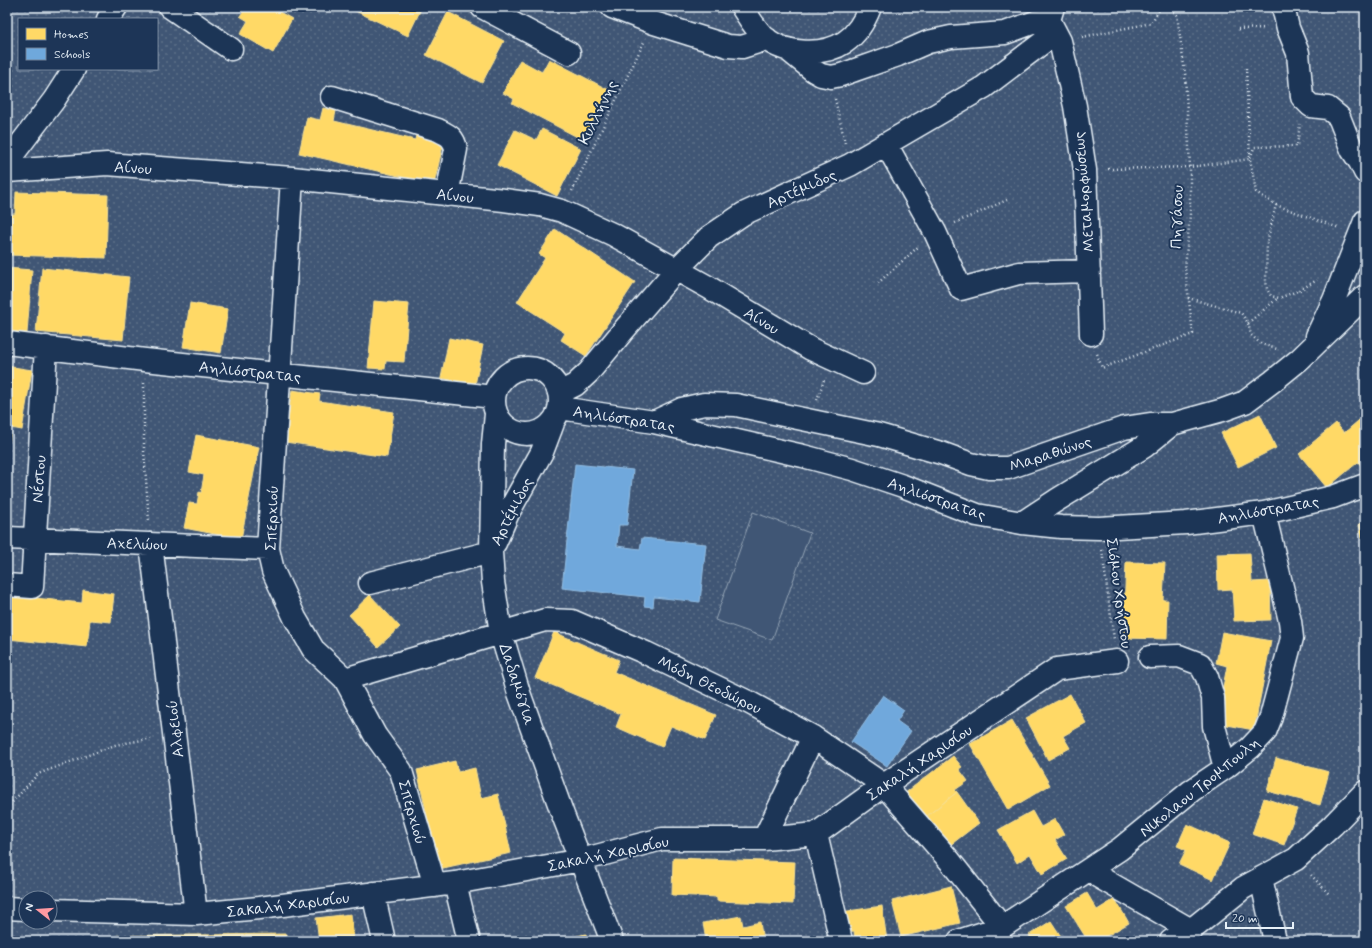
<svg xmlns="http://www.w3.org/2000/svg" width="1372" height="948" font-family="Mynerve,sans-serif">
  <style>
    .park { fill: url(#park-dots); stroke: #94a4b6; fill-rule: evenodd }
    .pitch { fill: #415774; stroke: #94a4b6 }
    .homes { fill: #ffd966; stroke: #f8e092 }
    .schools { fill: #6fa8dc; stroke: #93bee4 }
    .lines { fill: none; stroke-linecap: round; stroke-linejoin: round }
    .minor-casing { stroke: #e8f1f8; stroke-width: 25 }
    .path { stroke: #e8f1f8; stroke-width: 2.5; stroke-dasharray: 1 3; stroke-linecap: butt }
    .minor { stroke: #1d3557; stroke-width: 22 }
    .labels { text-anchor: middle; stroke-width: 4; stroke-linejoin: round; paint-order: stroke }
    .street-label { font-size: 16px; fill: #e8f1f8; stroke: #1d3557 }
  </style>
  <defs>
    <pattern id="park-dots" width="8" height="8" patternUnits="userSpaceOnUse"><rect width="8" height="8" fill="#415774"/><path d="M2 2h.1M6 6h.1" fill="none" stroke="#5c7089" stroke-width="1.8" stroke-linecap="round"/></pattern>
  </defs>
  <rect width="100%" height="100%" fill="#294061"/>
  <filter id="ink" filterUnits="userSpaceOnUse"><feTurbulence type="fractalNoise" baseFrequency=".025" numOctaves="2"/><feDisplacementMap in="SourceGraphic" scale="8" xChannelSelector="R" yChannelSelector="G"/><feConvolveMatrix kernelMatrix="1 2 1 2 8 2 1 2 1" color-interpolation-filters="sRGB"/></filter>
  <g filter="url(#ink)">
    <!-- park -->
    <path class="park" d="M7 7H1365V941H7ZM19 19H157V69H19ZM26 898H50V922H26Z"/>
    <!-- pitch -->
    <path class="pitch" d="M753 512 810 533 772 640 715 620Z"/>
    <!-- homes -->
    <path class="homes" d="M246 7H271L292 19 273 53 240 34 248 21 240 16Z
      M347 7H418L421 9 408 36Z
      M448 12 504 41 482 83 426 55Z
      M549 59 609 90 583 140 512 103 514 99 503 93 520 60 542 72Z
      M323 108 336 111 334 121 415 140 416 135 444 141 434 184 299 153 307 117 320 120Z
      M542 129 581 149 557 196 497 165 515 130 536 140Z
      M16 192 108 195 106 258 7 255V214H15Z
      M555 229 635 282 586 356 561 340 565 333 517 302 545 258 539 254Z
      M7 268 32 270 27 333 7 331Z
      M42 268 129 277 123 340 36 332Z
      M374 301 409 304 404 362 386 361 385 369 368 368Z
      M190 303 228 309 221 353 183 347Z
      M449 338 483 345 475 385 441 378Z
      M7 366 32 370 22 430 11 428 9 441 7 440Z
      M292 390 320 394 319 401 394 412 387 457 285 442Z
      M1260 414 1276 448 1238 467 1221 433Z
      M1365 415V470L1358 462 1327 488 1299 454 1336 423 1344 433Z
      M196 435 259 447 241 539 184 528 189 503 197 504 199 492 201 493 204 475 189 472Z
      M1365 523V552L1359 524Z
      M1250 553 1252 582 1270 581 1271 620 1234 621 1232 589 1218 590 1217 554Z
      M1126 562 1165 563 1163 600H1168L1167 639 1123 638Z
      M83 590 114 594 111 622 90 620 87 647 7 639V595L82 603Z
      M370 595 400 627 378 647 349 615Z
      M554 632 619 660 614 672 716 715 705 740 671 726 662 747 616 727 621 714 535 678Z
      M1222 632 1271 641 1254 730 1216 723 1227 666 1216 663Z
      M1070 694 1086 723 1063 736 1070 748 1048 760 1026 718Z
      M1012 720 1050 785 1008 810 970 744Z
      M953 756 962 767 959 769 968 781 955 790 957 792 923 819 904 794Z
      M1276 758 1329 772 1320 805 1267 791Z
      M455 761 458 772 475 768 481 798 498 794 511 853 439 869 417 770Z
      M957 792 979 823 949 846 927 816Z
      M1264 798 1297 809 1284 845 1252 834Z
      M1032 811 1041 827 1055 819 1064 835 1055 840 1067 859 1042 874 1030 854 1017 863 998 830Z
      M1187 824 1230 843 1213 880 1179 864 1186 850 1177 846Z
      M673 858 795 862 793 904 717 901V897L672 895Z
      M951 886 960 923 901 937 892 901Z
      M1087 893 1097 910 1115 899 1129 923 1105 937 1108 941H1088L1066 906Z
      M882 906 887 941H855L854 931 844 932 841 912Z
      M351 914 354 941H319L316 918Z
      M741 916 743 926 760 922 763 941H706L703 923Z
      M1051 921 1064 941H1032L1029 935Z
      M287 934V941H116V936Z
      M586 934 587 941H555Z"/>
    <!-- schools -->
    <path class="schools" d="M575 464 633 470 627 525H619L617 546 640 549 642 538 706 544 700 602 654 597 653 607 644 606 645 597 562 588Z
      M883 695 904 710 897 721 911 731 887 766 851 742Z"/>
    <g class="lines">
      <!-- minor casing -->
      <g class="minor-casing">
        <path id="minor" d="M170 7 231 49
          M482 7 569 53
          M612 7 654 23 728 46 742 47 767 39
          M742 7C749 18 756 30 766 39 787 55 824 56 845 42 858 33 865 20 870 7
          M1283 7 1288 28 1298 53 1302 97 1311 106 1328 108 1339 117 1352 150 1360 162 1365 172
          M1048 18 1060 41 1075 106 1085 170 1091 334
          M108 19 116 7
          M787 49 814 71 821 75 831 77 841 75 855 70 898 55 928 42 951 37 1005 33 1035 22 1049 20
          M332 97 438 130C448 135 454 137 456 149L447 195
          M886 144 935 232 961 289 1019 273 1089 271
          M7 162 54 100 74 69
          M7 171 107 164 292 178 504 200 540 205 562 211 614 235 708 287 811 349 863 373
          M292 178 268 549 273 571 295 618 313 649 345 679 375 735 401 771 435 886
          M1317 336 1334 300 1365 221
          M7 343 145 360 494 397
          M494 401a33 33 0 1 1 66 0a33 33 0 1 1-66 0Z
          M559 393 575 385 589 372 623 331 676 270 709 237 743 214 850 165 886 144 984 87 1046 40 1049 20 1053 7
          M560 408 654 422 803 456 852 469 903 486 977 515 1022 523 1061 527 1099 528 1186 523 1264 513 1333 497 1365 485
          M496 414 493 444 491 552 493 582 501 633 519 693 563 815 612 941
          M654 422 682 409 704 404 736 405 879 435 941 453 971 464 989 468H1008L1124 428 1150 424H1172L1223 410 1245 402 1273 381 1300 359 1365 296
          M1022 523 1057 500 1145 446 1172 424
          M7 538 268 549
          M495 543 508 513 542 452 553 423
          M151 544 196 914
          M370 583 491 552
          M7 585 32 587 46 347
          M1150 657 1179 656 1200 664 1207 677 1213 698 1214 726 1225 768
          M345 679 545 620 572 621 646 653 750 703 813 737 884 785 950 861 1002 927
          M816 834 841 941
          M764 839 813 737
          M1099 877 1191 930
          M1261 878 1275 941
          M455 883 469 941
          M373 893 384 941
          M7 908 26 909
          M50 910 196 914 259 908 455 883 581 860 662 839H764L816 834 884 785 1057 669 1117 661
          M959 941 1002 927 1120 849 1191 791 1225 768 1250 748 1265 732 1271 717 1292 638 1290 621 1283 591 1264 513
          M1171 941 1191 930 1243 888 1296 859 1333 825 1365 792"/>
      </g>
      <!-- path -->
      <path class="path" d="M1238 29 1266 28
        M1082 37 1151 23 1161 7
        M1246 68 1250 159 1256 192 1276 205 1267 242 1266 280 1267 289 1271 296 1279 298 1300 290 1317 280
        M835 99 845 143
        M1108 169 1190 167 1250 159 1254 147 1297 146 1300 124
        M572 191 644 42
        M1276 205 1339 228
        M955 223 1007 200
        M878 283 918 247
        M1188 298 1241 313 1248 323 1251 335 1261 344 1277 349
        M1248 323 1278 298
        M1097 354 1102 368 1193 334 1185 268 1190 215V167L1185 73 1177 15 1169 7
        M144 383V451L149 521
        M817 400 824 380
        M1102 550 1114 640
        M7 808 38 774 115 745 153 738
        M1311 875 1329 894"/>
      <!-- minor -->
      <use href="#minor" class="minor"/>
    </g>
  </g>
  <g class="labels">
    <!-- street labels -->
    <g class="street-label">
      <text transform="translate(597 112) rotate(-64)" y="6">Κυλλήνης</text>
      <text transform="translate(133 167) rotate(4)" y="6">Αίνου</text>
      <text transform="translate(801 188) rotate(-24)" y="6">Αρτέμιδος</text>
      <text transform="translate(1083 192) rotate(-95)" y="6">Μεταμορφώσεως</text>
      <text transform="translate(455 195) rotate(6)" y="6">Αίνου</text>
      <text transform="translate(1176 217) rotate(-88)" y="6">Πηγάσου</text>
      <text transform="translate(762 320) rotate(31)" y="6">Αίνου</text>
      <text transform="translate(250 371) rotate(6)" y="6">Αηλιόστρατας</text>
      <text transform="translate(624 418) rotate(9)" y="6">Αηλιόστρατας</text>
      <text transform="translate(1050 453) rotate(-18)" y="6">Μαραθώνος</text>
      <text transform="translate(38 479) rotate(-86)" y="6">Νέστου</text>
      <text transform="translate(937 498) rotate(19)" y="6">Αηλιόστρατας</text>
      <text transform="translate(1268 509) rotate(-10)" y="6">Αηλιόστρατας</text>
      <text transform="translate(511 511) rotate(-63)" y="6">Αρτέμιδος</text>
      <text transform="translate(271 518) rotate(-88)" y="6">Σπερχιού</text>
      <text transform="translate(137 543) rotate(2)" y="6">Αχελώου</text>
      <text transform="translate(1120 593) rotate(82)" y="6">Σιόμου Χρήστου</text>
      <text transform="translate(518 684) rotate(72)" y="6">Δαδαμόγια</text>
      <text transform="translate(710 684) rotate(26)" y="6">Μόδη Θεοδώρου</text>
      <text transform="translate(174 729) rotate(-97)" y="6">Αλφειού</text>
      <text transform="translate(919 762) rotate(-34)" y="6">Σακαλή Χαρισίου</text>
      <text transform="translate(1199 786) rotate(-39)" y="6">Νικολαου Τρομπουλη</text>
      <text transform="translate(413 812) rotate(74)" y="6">Σπερχιού</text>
      <text transform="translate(608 853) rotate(-12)" y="6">Σακαλή Χαρισίου</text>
      <text transform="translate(288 904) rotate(-7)" y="6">Σακαλή Χαρισίου</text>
    </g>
  </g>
  <!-- margin -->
  <rect width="1372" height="948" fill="none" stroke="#1d3557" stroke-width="24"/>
  <rect x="12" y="12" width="1348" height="924" fill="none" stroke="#e8f1f8" stroke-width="1.5" filter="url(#ink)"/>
  <!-- legend -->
  <rect x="18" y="18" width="140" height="52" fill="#1d3557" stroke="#6e8097"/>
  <rect x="26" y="28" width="20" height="12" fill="#ffd966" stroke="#6e8097"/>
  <text x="54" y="38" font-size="12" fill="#e8f1f8">Homes</text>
  <rect x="26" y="48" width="20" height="12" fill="#6fa8dc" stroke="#6e8097"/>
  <text x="54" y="58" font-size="12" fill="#e8f1f8">Schools</text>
  <!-- north arrow -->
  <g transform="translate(38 910) rotate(287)"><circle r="19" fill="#1d3557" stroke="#6e8097"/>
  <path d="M0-3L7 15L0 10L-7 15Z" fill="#ff9aa2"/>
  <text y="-6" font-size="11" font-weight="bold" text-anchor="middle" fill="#e8f1f8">N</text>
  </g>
  <!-- scale -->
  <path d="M1226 922v6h67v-6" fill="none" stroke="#e8f1f8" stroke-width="2"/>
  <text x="1232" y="922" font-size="12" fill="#e8f1f8" stroke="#1d3557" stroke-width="3" paint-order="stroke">20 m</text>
</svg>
